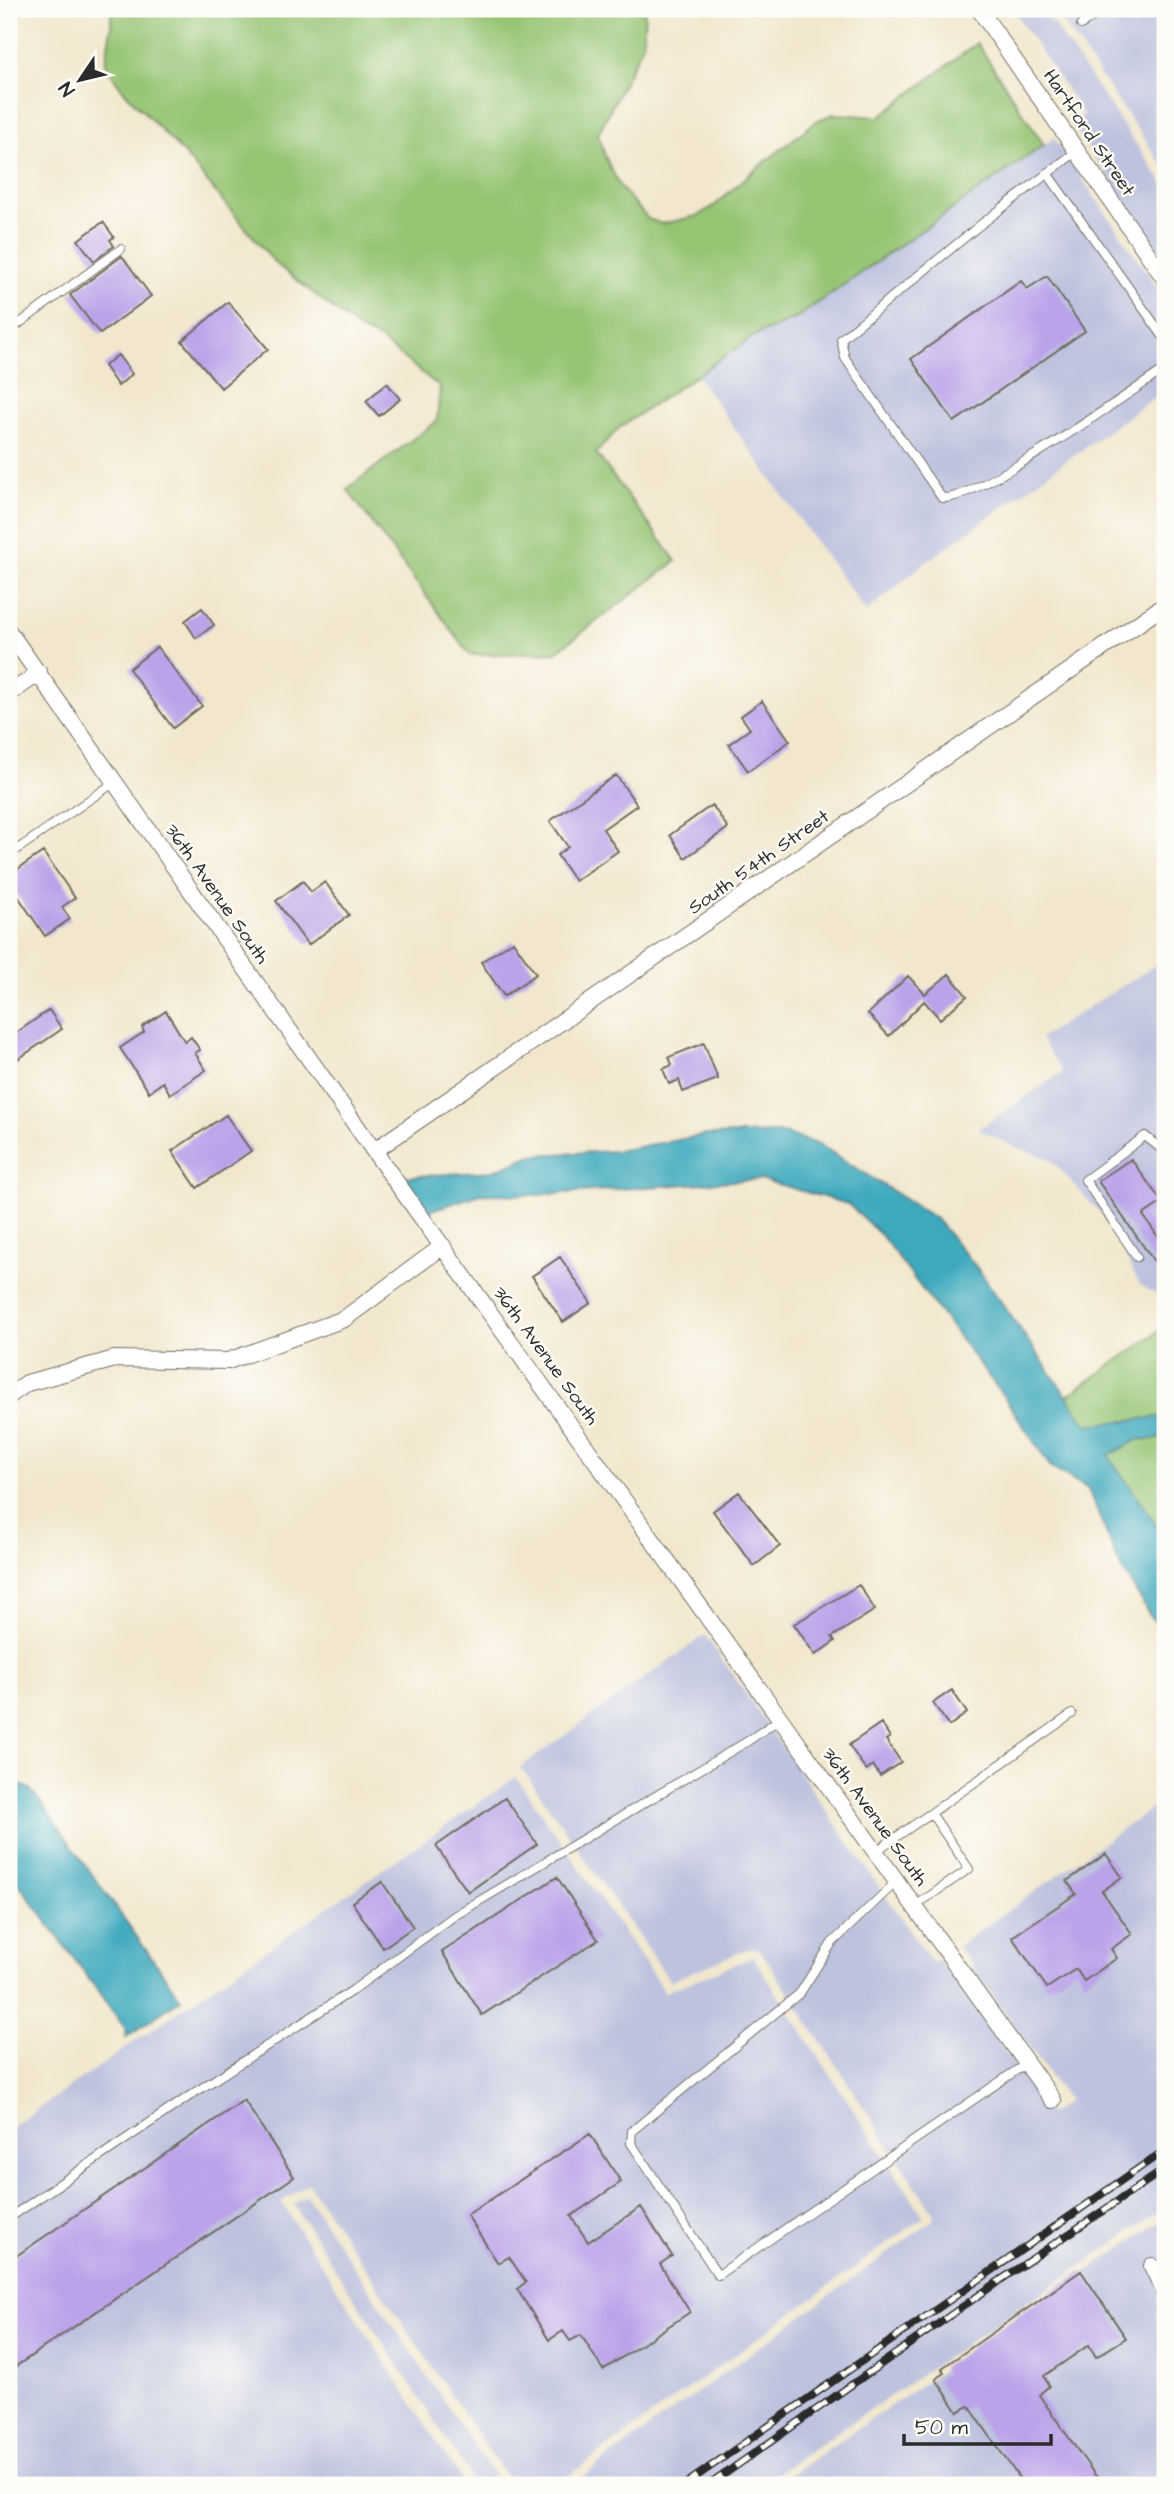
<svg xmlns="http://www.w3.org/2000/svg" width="1174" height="2494" font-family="'Architects Daughter',sans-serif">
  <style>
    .industrial { fill: #bdc3de }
    .green { fill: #96c473; stroke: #60784f; stroke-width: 2 }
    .water { fill: #3da9bd; stroke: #346a74; stroke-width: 2 }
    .building { fill: #bca3e9 }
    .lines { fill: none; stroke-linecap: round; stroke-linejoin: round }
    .lane-casing { stroke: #716d64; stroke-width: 10 }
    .street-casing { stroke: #716d64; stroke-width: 18 }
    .lane { stroke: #fff; stroke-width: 8 }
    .street { stroke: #fff; stroke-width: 16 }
    .rail-casing { stroke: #2b2b2b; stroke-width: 8 }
    .rail { stroke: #fdfcf7; stroke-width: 5; stroke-dasharray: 16; stroke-linecap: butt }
    .labels { text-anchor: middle; stroke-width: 5; stroke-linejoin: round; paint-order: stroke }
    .street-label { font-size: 19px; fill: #2b2b2b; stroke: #fdfcf7 }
  </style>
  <rect width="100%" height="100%" fill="#fdfcf7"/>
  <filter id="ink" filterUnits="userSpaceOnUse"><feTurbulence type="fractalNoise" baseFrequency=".0143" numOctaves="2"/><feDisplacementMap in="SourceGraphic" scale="14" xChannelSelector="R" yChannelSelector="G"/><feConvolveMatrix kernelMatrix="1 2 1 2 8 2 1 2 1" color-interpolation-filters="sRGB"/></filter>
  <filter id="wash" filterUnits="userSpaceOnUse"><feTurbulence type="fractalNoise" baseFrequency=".00686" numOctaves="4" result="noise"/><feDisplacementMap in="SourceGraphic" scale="28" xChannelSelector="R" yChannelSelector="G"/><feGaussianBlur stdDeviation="1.57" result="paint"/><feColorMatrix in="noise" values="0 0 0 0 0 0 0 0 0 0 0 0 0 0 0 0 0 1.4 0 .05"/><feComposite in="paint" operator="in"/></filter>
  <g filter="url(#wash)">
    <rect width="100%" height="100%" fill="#f2e7cd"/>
    <!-- industrial -->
    <path class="industrial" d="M1012 9H1043L1165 186V259L1073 125 1084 115Z
      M1054 9H1165V169Z
      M1054 138 1165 299V390L922 565 866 612 697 376 756 335 796 318Z
      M1165 959V1298L1164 1299 1140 1285 1107 1220 1050 1159 1008 1144 978 1129 1063 1072 1040 1038Z
      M705 1635 932 1963 939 1959 1050 2114 1068 2101 958 1946 1165 1799V2208L760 2485H571L933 2220V2212L761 1951 756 1948H750L670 1981 524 1771 519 1768Z
      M516 1777 665 1992 753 1957 924 2217 556 2485H512L308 2183 281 2202 461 2479 453 2485H9V2129Z
      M306 2195 500 2485H467L470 2481 469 2474 293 2204Z
      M1165 2218V2485H775Z"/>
    <!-- green -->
    <path class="green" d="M111 9H645L643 44 598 134 606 159 620 187 648 219 662 224 697 216 714 206 751 173 818 120 834 114 879 117 977 43 1044 145 796 318 756 335 619 428 596 453 676 561 556 652 470 655 347 489 437 421 440 387 378 338 361 331 275 263 184 154 123 90 105 65 111 28Z
      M1165 1327V1595L1040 1415Z"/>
    <!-- water -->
    <path class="water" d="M783 1133 820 1145 936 1219 978 1269 1087 1425 1165 1416V1438L1138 1440 1108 1455 1153 1520 1165 1543V1636L1149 1614 1118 1561 1088 1489 1050 1466 1005 1398 881 1235 848 1204 760 1179 536 1195 481 1194 426 1212 404 1177 493 1171 532 1155 616 1151 705 1135Z
      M18 1784 29 1788 45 1808 181 1999 126 2037 125 2028 16 1880 9 1867V1790Z"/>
    <g id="blocks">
      <!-- building -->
      <path class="building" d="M103 222 114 237 110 240 114 246 94 261 78 240Z
        M122 256 151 296 100 334 70 295Z
        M1047 276 1085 331 954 422 911 359 1021 281 1027 289Z
        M228 302 268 349 221 388 182 341Z
        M118 355 132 374 118 386 104 366Z
        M387 383 400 399 379 416 366 401Z
        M202 608 214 625 196 638 185 621Z
        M157 647 202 706 173 728 129 669Z
        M762 701 790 741 748 771 729 744 750 729 741 716Z
        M616 775 637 805 603 829 618 851 575 881 557 855 568 847 550 821Z
        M712 805 728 828 685 858 670 835Z
        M43 852 75 898 62 907 70 919 45 936 9 883V875Z
        M303 881 311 892 325 882 349 915 308 945 276 901Z
        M513 941 536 974 504 996 481 962Z
        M949 974 967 996 940 1019 924 1001 889 1036 868 1014 908 976 925 994Z
        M49 1010 62 1029 15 1061 9 1051V1038Z
        M166 1011 185 1042 191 1037 200 1050 195 1053 206 1070 170 1094 163 1082 149 1092 120 1048 144 1032 142 1027Z
        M704 1043 718 1079 683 1092 679 1080 669 1084 663 1069 672 1065 669 1057Z
        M226 1115 251 1151 197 1188 172 1151Z
        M1131 1159 1162 1202 1143 1215 1165 1247V1277L1098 1181Z
        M560 1257 591 1303 563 1322 532 1276Z
        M739 1492 780 1546 754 1566 713 1511Z
        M859 1585 875 1610 832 1637 835 1641 815 1655 794 1624Z
        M952 1690 967 1713 949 1726 933 1703Z
        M881 1723 890 1737 886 1740 901 1762 880 1776 873 1765 866 1770 849 1745Z
        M505 1798 537 1844 468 1892 436 1846Z
        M1106 1854 1122 1877 1102 1891 1132 1934 1111 1949 1117 1958 1084 1981 1076 1969 1047 1988 1012 1937 1076 1894 1067 1881Z
        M557 1877 598 1940 482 2015 442 1952Z
        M382 1882 413 1927 383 1948 352 1902Z
        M244 2100 294 2177 9 2371V2261Z
        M590 2134 621 2182 571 2216 588 2242 641 2207 672 2256 660 2264 690 2312 603 2370 581 2335 570 2341 563 2331 549 2340 517 2289 526 2282 509 2257 498 2263 467 2215Z
        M1081 2271 1126 2338 1096 2357 1089 2345 1044 2376 1049 2386 1039 2395 1102 2485H1024L969 2406 958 2412 936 2379 945 2373 942 2368Z"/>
    </g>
  </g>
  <g filter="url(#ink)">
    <use href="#blocks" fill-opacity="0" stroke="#716d64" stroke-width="2"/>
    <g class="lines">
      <!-- lane casing -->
      <g class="lane-casing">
        <path id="lane" d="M1081 25 1104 9
          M1077 151 980 225 841 339 845 358 942 498C975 502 1129 393 1165 369
          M1047 173 1165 339
          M9 331 121 249
          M9 855 115 782
          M1137 1257 1085 1180 1145 1136 1165 1152
          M931 1813 1072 1714
          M876 1851 931 1813 969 1869 915 1906
          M897 1881 832 1943 800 1993 632 2131 631 2143 718 2275 1027 2063
          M9 2218 194 2093 353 1990 454 1916 748 1741 781 1718"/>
      </g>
      <!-- street casing -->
      <g class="street-casing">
        <path id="street" d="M979 9 1165 279
          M9 632 374 1151 1053 2100
          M9 694 39 673
          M374 1151 1165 605
          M9 1396 27 1383 115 1359 228 1361 344 1319 443 1246
          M1152 2266 1165 2293"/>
      </g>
      <!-- lane -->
      <use href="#lane" class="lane"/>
      <!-- street -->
      <use href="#street" class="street"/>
      <!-- rail casing -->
      <g class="rail-casing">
        <path id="rail" d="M684 2485 1165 2150
          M709 2485 1002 2279 1165 2169"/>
      </g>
      <!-- rail -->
      <use href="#rail" class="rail"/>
    </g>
  </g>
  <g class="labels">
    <!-- street labels -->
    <g class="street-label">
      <text transform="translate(1090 132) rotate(56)" y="7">Hartford Street</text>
      <text transform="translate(758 861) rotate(-35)" y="7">South 54th Street</text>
      <text transform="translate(218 893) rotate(55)" y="7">36th Avenue South</text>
      <text transform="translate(547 1355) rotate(54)" y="7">36th Avenue South</text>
      <text transform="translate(876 1816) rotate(54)" y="7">36th Avenue South</text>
    </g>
  </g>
  <!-- margin -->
  <rect width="1174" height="2494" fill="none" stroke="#fdfcf7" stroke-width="35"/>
  <!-- north arrow -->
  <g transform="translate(80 80) rotate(235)" stroke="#fdfcf7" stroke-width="5" paint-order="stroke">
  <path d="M0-5L12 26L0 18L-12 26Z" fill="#2b2b2b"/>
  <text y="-10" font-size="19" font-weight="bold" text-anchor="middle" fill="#2b2b2b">N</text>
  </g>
  <!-- scale -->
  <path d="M904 2434v10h147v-10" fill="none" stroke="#2b2b2b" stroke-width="3.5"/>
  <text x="915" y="2434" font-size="21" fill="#2b2b2b" stroke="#fdfcf7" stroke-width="5" paint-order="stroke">50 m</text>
</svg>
